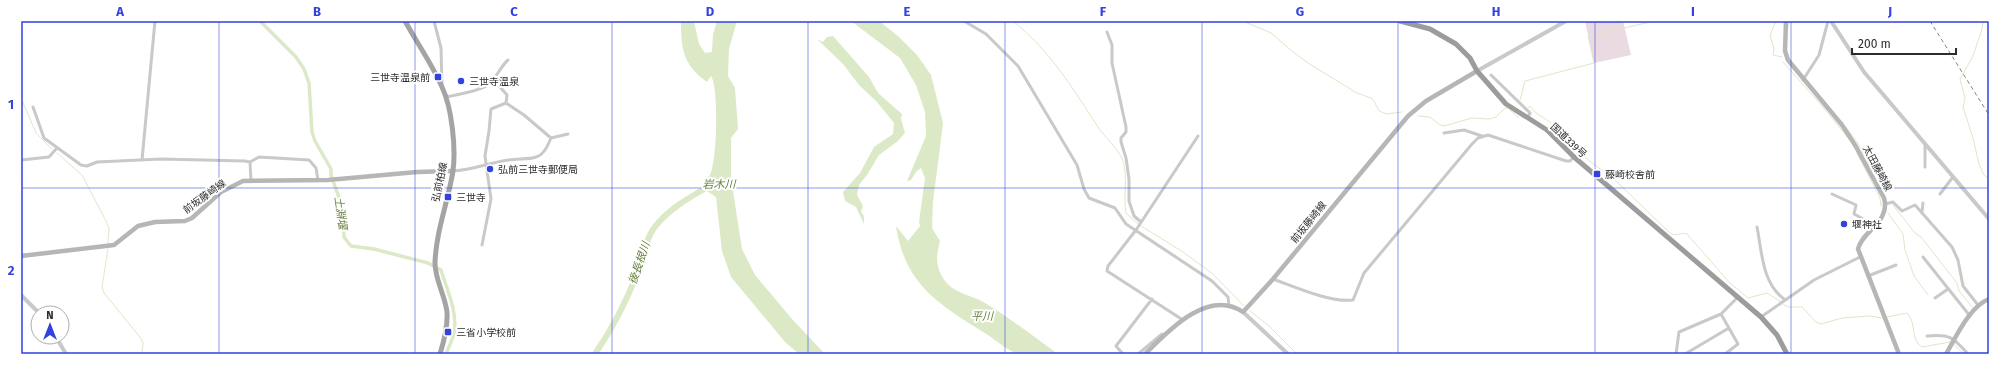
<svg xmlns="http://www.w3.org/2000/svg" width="2010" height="375" font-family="'Fira Sans','Noto Sans JP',sans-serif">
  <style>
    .green { fill: #eadae2 }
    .water { fill: #dce9c6 }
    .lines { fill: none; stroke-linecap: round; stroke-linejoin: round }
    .stream { stroke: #dce9c6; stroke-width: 1 }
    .canal { stroke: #dce9c6; stroke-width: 3.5 }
    .river { stroke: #dce9c6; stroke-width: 6 }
    .minor { stroke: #c9c9c9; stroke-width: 3 }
    .tertiary { stroke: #c9c9c9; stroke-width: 4 }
    .secondary { stroke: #b6b6b6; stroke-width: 4.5 }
    .primary { stroke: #a4a4a4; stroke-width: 5 }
    .trunk { stroke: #9c9c9c; stroke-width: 5 }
    .rail { stroke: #818181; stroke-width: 1; stroke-dasharray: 4 3; stroke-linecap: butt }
    .grid { fill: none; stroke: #3242df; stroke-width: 1; stroke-opacity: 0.55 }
    .poi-dot { fill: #3242df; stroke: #fff; stroke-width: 1.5 }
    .labels { text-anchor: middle; stroke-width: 4; stroke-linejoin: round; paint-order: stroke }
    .poi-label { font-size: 10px; fill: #2c2c2c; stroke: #fff; text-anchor: start }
    .street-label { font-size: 10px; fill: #2c2c2c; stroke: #fff }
    .water-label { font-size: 11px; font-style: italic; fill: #657f39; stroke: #fff }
    .neatline { fill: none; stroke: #3242df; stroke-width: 1.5 }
    .grid-label { font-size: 13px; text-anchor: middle; font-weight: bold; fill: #3242df }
  </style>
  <rect width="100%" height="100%" fill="#fff"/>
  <!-- green -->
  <path class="green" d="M1585 21H1623L1631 55 1594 63Z"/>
  <!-- water -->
  <path class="water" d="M681 21H694L699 44 705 53 712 52 713 34 717 21H737L729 49 728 76 735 88 738 129 731 138V178L742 249 755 275 792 319 825 354H799L785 342 731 277 722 251 716 197 707 191 703 181C706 179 709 177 710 175 717 162 719 87 711 76L707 82C683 65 681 49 681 21Z
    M851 21H879L898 36 917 55 931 75 943 123 933 202 932 228 940 241C936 256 935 267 945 281 955 294 972 295 985 303 1010 318 1034 337 1058 354 1046 354 1031 356 1019 354 1011 353 995 340 988 335 940 305 905 286 896 226L908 241 920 226 919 222 925 178 921 168 916 172 911 180 907 181 926 136 925 112 916 85 900 58Z
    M833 36 869 77 878 93 902 114 901 119 905 133 898 141 879 155 867 175 859 185 857 195 863 206 861 212 864 216V224L856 207 845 201 843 192 860 173 874 147 893 134 894 123 877 102 859 85 843 64 817 39 823 42 827 37Z"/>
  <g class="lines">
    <!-- stream -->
    <path class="stream" d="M1013 21C1052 53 1071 86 1098 127 1106 139 1118 148 1123 161 1128 178 1123 196 1126 213L1138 224
      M1243 21 1271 33 1293 52 1311 65 1357 93 1371 98 1374 101 1379 111 1387 114 1402 112
      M1776 21 1770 35 1774 49 1773 55 1782 57
      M1983 21 1982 29 1973 56 1960 79 1965 98 1963 107 1973 138 1979 164 1984 175 1989 179
      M1788 27V21
      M1783 62 1823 107 1849 139
      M21 98 36 133 52 149
      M1520 100 1525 81 1594 63 1588 36 1655 21
      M1528 108 1530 106 1536 113 1550 122 1564 141 1617 182 1670 233C1676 237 1681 232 1687 234L1730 283 1748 298 1767 293 1781 302
      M1510 110 1518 117
      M1418 116 1430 117 1440 125 1444 126 1472 118 1490 119 1496 117 1505 108H1508
      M1845 126 1857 142 1871 169
      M57 153 82 175 106 221 109 228 108 243
      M1857 153 1880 198 1881 206
      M1893 205 1915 233 1921 237 1957 283 1959 291 1973 308
      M1888 213 1903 234 1905 250 1914 276 1928 295
      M1141 226 1183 252 1213 274 1244 306
      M108 249 102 287 104 293 140 337 143 343 142 354
      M1783 304 1788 307H1802L1816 322 1821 324 1842 318 1870 316 1882 318
      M1250 311 1269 326 1297 354
      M1887 317 1907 313C1917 323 1910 340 1922 347L1950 342
      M1953 344 1964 354"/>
    <!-- canal -->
    <path class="canal" d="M260 21 296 57 304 69 309 83 312 132 315 141 331 169V175L342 206 344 237 351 246 374 249 428 263 441 270C447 290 458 312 454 334 452 340 449 347 446 354
      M1989 34V36"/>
    <!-- river -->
    <path class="river" d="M595 354C612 329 625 305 636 276 642 260 644 242 654 228 669 208 692 196 713 184"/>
    <!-- minor -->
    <path class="minor" d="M434 21 441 48 442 85
      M964 21 986 34 1018 66 1077 165 1084 189 1089 198 1115 208 1126 224 1212 281 1228 297 1229 305
      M1107 32 1112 45V63L1126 127V132L1121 138V142L1126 158 1129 179V201L1134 216 1141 222
      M1491 75 1530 113 1528 117
      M493 79 507 95 506 103
      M1803 80 1819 55 1828 21
      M446 97C459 94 477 92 488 85 496 79 500 67 508 60
      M33 107 44 138 81 165 87 166 97 162 161 159 245 161 250 162 251 181
      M1444 133 1464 130 1482 136
      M551 138 568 134
      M1925 144V167
      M21 160 49 157 57 148
      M142 160 155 21
      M250 162 259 157 309 160 316 168 318 180
      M453 171C472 170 489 163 508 160 517 158 528 160 536 157 544 155 548 145 551 138L524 115 506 103
      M1832 194 1856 205 1854 214 1876 226
      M1940 194 1953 177
      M1885 204 1893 202 1902 211 1915 205 1952 247 1958 260 1963 286 1978 305
      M1922 212 1923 203
      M1757 227C1762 252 1762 283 1784 299
      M482 245 491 199 485 156 489 131 491 109 506 103
      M1923 257 1970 316
      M1868 276 1896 265
      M1273 279C1295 287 1331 303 1353 300L1364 273 1472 144 1478 138 1488 135 1566 161H1570L1574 157
      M1935 298 1948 289
      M1721 314 1738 344 1725 354
      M1761 317 1814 280 1860 257
      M1183 320 1107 271 1108 266 1136 230 1198 136
      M1927 336C1950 334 1953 337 1968 354
      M1123 354 1116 346 1152 299
      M1138 354 1162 334 1164 335
      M1676 354 1679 332 1721 314 1738 297
      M1685 354 1729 328"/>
    <!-- tertiary -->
    <path class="tertiary" d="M1831 21 1864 72 1989 219
      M1477 71 1566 21
      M21 295 39 313
      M1243 312 1288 354
      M56 337 66 354"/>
    <!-- secondary -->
    <path class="secondary" d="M1786 21 1785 51 1788 60 1842 125 1855 145 1884 198C1891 222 1862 231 1858 249L1899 354
      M21 256 114 245 138 226 155 222 185 221 192 218 221 192 243 181 328 180 417 172 452 171
      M1145 354C1168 331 1208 288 1243 312L1273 279 1408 116 1426 101 1477 71
      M1946 354C1956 337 1970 306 1989 299"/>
    <!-- primary -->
    <path class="primary" d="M405 21C417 43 432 64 442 87 452 108 456 148 453 171 448 202 436 231 435 263 435 280 445 295 447 312 448 326 444 341 440 354"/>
    <!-- trunk -->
    <path class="trunk" d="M1400 21 1430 29 1456 44 1470 58 1477 71 1506 104 1547 130 1574 157 1761 317 1777 335 1787 354"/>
    <!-- rail -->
    <path class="rail" d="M1930 21 1989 115"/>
  </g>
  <!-- grid -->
  <path class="grid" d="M219 21V354M415 21V354M612 21V354M808 21V354M1005 21V354M1202 21V354M1398 21V354M1595 21V354M1791 21V354M21 188H1989"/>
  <!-- markers -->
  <g class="poi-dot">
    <rect x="434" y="73" width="8" height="8" rx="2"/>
    <circle cx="461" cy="81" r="4"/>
    <circle cx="490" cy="169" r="4"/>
    <rect x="1593" y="170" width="8" height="8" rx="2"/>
    <rect x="444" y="193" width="8" height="8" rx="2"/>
    <circle cx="1844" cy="224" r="4"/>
    <rect x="444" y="328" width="8" height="8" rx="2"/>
  </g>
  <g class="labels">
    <!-- poi labels -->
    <g class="poi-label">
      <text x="430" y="81" text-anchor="end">三世寺温泉前</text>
      <text x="469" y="85">三世寺温泉</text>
      <text x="498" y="173">弘前三世寺郵便局</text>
      <text x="1605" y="178">藤崎校舎前</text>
      <text x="456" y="201">三世寺</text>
      <text x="1852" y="228">堰神社</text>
      <text x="456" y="336">三省小学校前</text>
    </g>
    <!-- street labels -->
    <g class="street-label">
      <text transform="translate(1569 140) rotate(43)" y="4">国道339号</text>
      <text transform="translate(1878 168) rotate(62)" y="4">太田藤崎線</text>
      <text transform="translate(439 182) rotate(-78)" y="4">弘前柏線</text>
      <text transform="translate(204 196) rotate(-36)" y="4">前坂藤崎線</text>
      <text transform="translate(1308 222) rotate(-51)" y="4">前坂藤崎線</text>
    </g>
    <!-- water labels -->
    <g class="water-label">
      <text x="719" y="188">岩木川</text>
      <text transform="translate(341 213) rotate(82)" y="4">土淵堰</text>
      <text transform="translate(639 263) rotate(-71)" y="4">後長根川</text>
      <text x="982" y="320">平川</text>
    </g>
  </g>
  <!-- border -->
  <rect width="2010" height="375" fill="none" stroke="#ffffff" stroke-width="44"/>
  <!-- north arrow -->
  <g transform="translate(50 325)"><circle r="19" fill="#ffffff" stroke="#ababab"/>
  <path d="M0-3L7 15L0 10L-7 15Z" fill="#3242df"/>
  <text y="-6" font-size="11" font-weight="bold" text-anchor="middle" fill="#2c2c2c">N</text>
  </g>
  <!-- scale -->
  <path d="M1852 48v6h104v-6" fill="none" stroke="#2c2c2c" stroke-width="2"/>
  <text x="1858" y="48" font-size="12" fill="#2c2c2c" stroke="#ffffff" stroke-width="3" paint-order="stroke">200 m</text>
  <rect x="22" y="22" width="1966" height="331" class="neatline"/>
  <g class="grid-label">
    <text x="120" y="16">A</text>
    <text x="317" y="16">B</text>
    <text x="514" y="16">C</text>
    <text x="710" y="16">D</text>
    <text x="907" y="16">E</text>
    <text x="1103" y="16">F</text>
    <text x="1300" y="16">G</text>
    <text x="1496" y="16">H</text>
    <text x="1693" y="16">I</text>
    <text x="1890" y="16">J</text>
    <text x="11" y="109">1</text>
    <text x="11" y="275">2</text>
  </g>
</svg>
